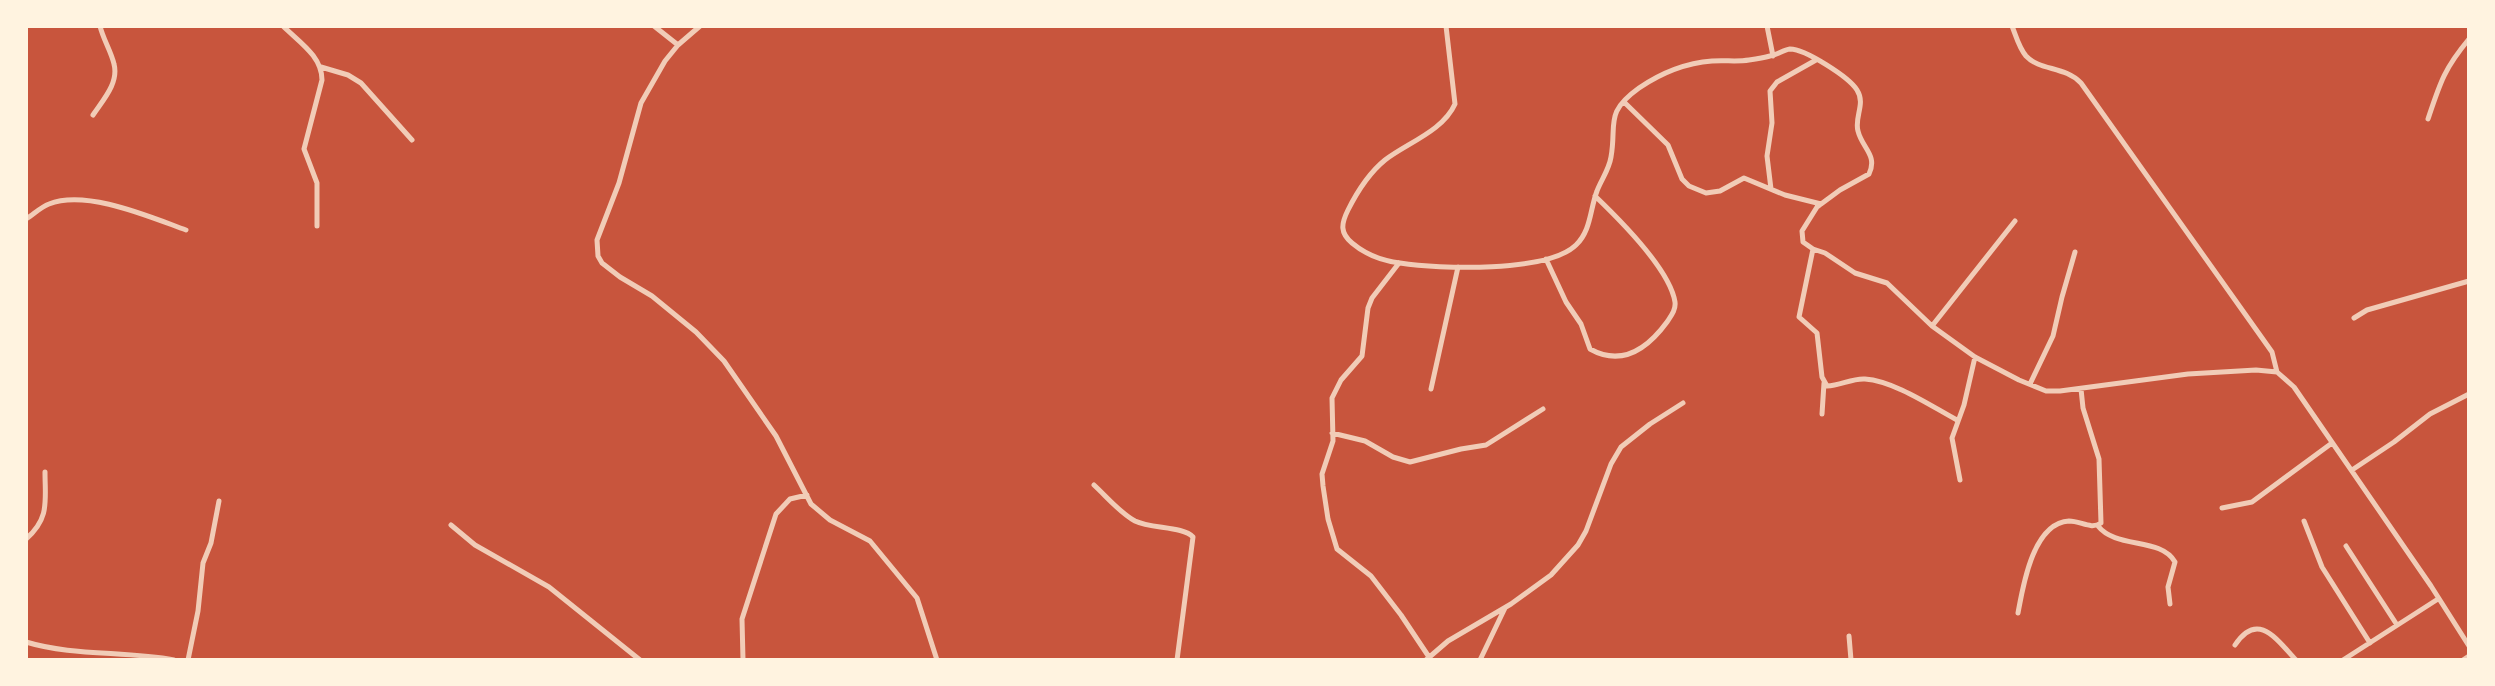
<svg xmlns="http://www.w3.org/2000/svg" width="2495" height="686" font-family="'Roboto Condensed',sans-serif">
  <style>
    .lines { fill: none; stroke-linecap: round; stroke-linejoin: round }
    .minor { stroke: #f1ccb7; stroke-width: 5 }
  </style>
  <rect width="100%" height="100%" fill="#c8553d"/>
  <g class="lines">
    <!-- minor -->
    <path class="minor" d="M283 26C299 42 322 56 322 80L304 149 317 183V226
      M654 26 678 45
      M700 26 678 45 665 61 641 103 619 183 597 240 598 256 602 263 620 277 652 296 696 332 724 361 776 436 811 504 830 520 870 541 917 598 937 660
      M1446 26 1455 104C1443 131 1407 143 1385 160 1369 173 1357 192 1348 210 1341 224 1340 233 1352 243 1365 254 1383 261 1400 263 1439 269 1547 273 1576 245 1591 231 1590 209 1597 191 1601 180 1609 170 1611 157 1617 124 1604 113 1639 88 1661 73 1686 63 1712 61 1725 60 1737 62 1749 60 1756 59 1763 58 1770 56 1777 55 1783 50 1790 49 1805 49 1849 77 1857 90 1866 104 1854 117 1858 131 1862 148 1878 155 1869 174L1840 190 1817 207 1802 231 1803 242 1813 249 1825 253 1855 273 1887 283 1932 326 1975 357 2019 380 2046 391H2060L2188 374 2256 370 2277 372 2294 387 2431 586 2469 646
      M1767 26 1773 56
      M2012 26C2016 36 2019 48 2026 56 2040 71 2065 66 2081 83L2272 352 2277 372
      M321 67 348 75 361 83 412 140
      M1624 102 1668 145 1682 179 1689 186 1706 193 1720 191 1744 178 1785 195 1821 204
      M93 115C103 100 119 83 114 64 111 51 103 39 100 26
      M2428 119C2440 83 2444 69 2469 39
      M1771 189 1767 156 1772 123 1770 91 1777 82 1816 60
      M26 219C34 214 41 207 49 204 86 189 150 217 186 230
      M1813 249 1799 317 1817 333 1822 377 1827 386C1840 386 1852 378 1865 379 1894 381 1931 406 1957 420
      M1546 259 1566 302 1581 324 1590 349C1622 367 1648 348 1667 322 1671 316 1676 310 1675 302 1670 270 1618 218 1595 196
      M1399 263 1372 298 1368 308 1362 356 1341 380 1332 398 1333 441 1322 474 1323 486 1328 519 1337 549 1371 576 1401 615 1431 660
      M2354 318 2367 310 2469 281
      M1932 326 2015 221
      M2030 384 2053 336 2062 297 2075 252
      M1431 389 1458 267
      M1822 414 1824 383
      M1332 433 1365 441 1393 457 1410 462 1461 449 1486 445 1543 409
      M2352 470 2394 442 2430 414 2469 394
      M1960 480 1952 438 1964 405 1975 357
      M1094 485C1107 497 1120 513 1135 521 1151 529 1183 526 1193 537L1177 660
      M2222 508 2252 502 2332 443
      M2304 521 2322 567 2370 643
      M451 525 475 545 549 587 640 660
      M2098 526C2116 549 2161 537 2175 562L2168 587 2170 604
      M26 539C50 518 45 501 45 472
      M2346 546 2397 625
      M2018 613C2023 586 2033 523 2069 521 2081 521 2091 530 2101 523L2099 459 2083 408 2081 389
      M1849 636 1851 660
      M26 642C72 656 126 651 174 660
      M2235 645C2258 610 2277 640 2296 660
      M188 660 198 611 203 563 211 543 219 501
      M743 660 742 619 776 514 790 499 807 495
      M1426 660 1448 641 1511 604 1551 575 1578 545 1586 531 1611 464 1621 447 1650 424 1683 403
      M1480 660 1505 608
      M2343 660 2438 599
      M2463 660 2469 656"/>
  </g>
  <!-- border -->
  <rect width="2495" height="686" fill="none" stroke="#fff3e0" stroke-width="56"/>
</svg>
